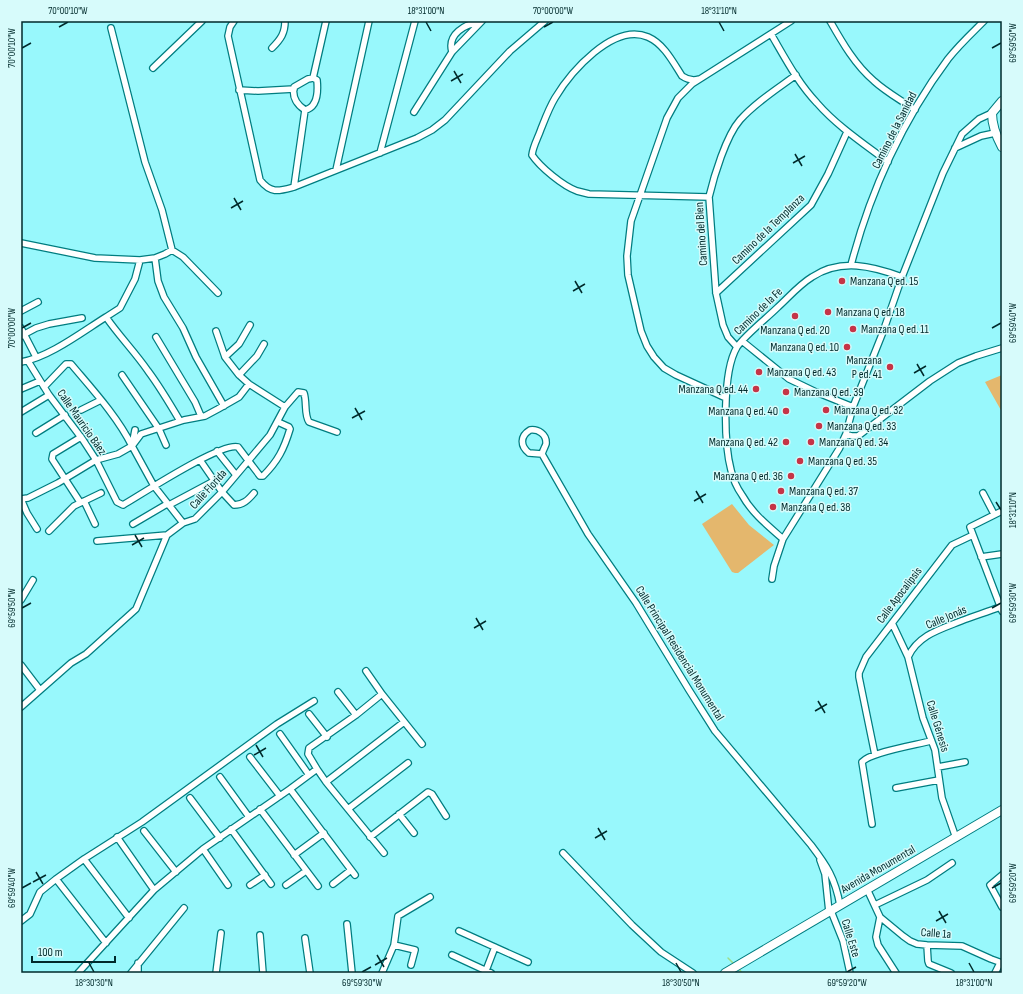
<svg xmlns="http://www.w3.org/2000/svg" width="1023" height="994" font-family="'Sofia Sans Condensed',sans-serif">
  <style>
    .green { fill: #e4b76d }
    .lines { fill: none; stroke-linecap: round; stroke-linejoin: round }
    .stream { stroke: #9ddd89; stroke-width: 1.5 }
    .street-casing { stroke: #007d80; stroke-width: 8 }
    .secondary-casing { stroke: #007d80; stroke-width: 10 }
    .street { stroke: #fff; stroke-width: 5.5 }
    .secondary { stroke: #fff; stroke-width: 8 }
    .ticks { fill: none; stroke: #002a2b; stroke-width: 1.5 }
    .poi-dot { fill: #c53447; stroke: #d7fbfb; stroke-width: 1.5 }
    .labels { text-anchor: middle; stroke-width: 3; stroke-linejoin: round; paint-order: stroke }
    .street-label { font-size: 12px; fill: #002a2b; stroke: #d7fbfb }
    .poi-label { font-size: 12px; fill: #002a2b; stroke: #d7fbfb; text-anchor: start }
    .neatline { fill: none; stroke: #002a2b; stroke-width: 1.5 }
    .ticks-label { font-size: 10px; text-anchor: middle; fill: #002a2b }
  </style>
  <rect width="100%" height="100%" fill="#98f8fc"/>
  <!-- green -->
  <path class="green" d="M1002 375V412L985 382Z
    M732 504 749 525 774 545 738 573H735L732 572 702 524Z"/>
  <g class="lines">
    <!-- stream -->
    <path class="stream" d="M728 958 735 965
      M739 969 742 973"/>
    <!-- street casing -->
    <g class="street-casing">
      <path id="street" d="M234 21 230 27 228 36 260 180C271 194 279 191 294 187L417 138 432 130 445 120 510 51 545 21
        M830 21C842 42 855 65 874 81 886 92 901 100 915 110
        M111 28 145 162 162 210 172 250
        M771 34C785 58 798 83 817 103 837 126 864 144 888 162
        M272 48C281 39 285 33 285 21
        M452 52C447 34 465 24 480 22
        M153 68 202 21
        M313 78 317 80C318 90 318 107 305 110 297 105 292 97 294 87L308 79Z
        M313 78 326 21
        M699 79C693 81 688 80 682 76 673 62 664 44 648 37 613 22 570 73 555 98 549 108 545 119 541 129 538 138 533 146 532 155 540 167 563 186 577 191 581 192 585 193 589 194L709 197
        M239 90 258 91 294 89
        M414 112 452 52 482 21
        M955 148 981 136 995 133
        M380 153 415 21
        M336 170 369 21
        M294 187 305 110
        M21 243 95 258 140 260
        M155 258 165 254 172 250 183 257 218 293
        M851 265C870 192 903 119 948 59 959 45 972 33 984 21
        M716 293 811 205 828 174 847 132
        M21 311 38 302
        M21 328 36 357
        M216 331 225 357
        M21 336 36 328 49 324 82 318
        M156 337 195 402 201 416
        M742 341 789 379 816 392 853 407
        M264 344 257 356 239 375 249 384 285 407
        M737 347 728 337 723 325 716 293 709 197C714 176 726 136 740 120 756 102 777 89 796 75
        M28 361 49 395 83 440 96 460 117 502 123 505C142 494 221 442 238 447L260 476H263C278 461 284 449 290 429L289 427 278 422
        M21 362C48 358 82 332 106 317
        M122 375 159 429 166 445
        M239 375 225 357 239 344 250 325
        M44 387 66 364H71C92 389 117 416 132 446
        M21 389 40 381
        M726 398 676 375 664 368 654 357 647 346 641 331 628 275 627 256 631 221 667 118 678 98 692 84 791 21
        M81 410 101 400
        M21 412 49 395
        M180 421C170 404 160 387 148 371 135 352 119 336 106 317L120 308 135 279 140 260 155 258 158 281 164 297 183 328 196 357 224 406
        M135 430 132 446 154 486 183 523
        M530 430C538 429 547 434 546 444 545 447 543 450 542 454L529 453C520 446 520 436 530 430Z
        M36 433 65 415
        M846 434 852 436H858L930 381 958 363 976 356 1002 348
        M217 451 236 475
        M542 454 588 534 636 603 689 690 715 731 811 845C827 866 835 878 840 905
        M200 460 222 492 234 505C243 505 248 500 254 493
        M983 493 994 514
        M21 499 28 498 58 483 96 460 118 454 132 446 141 434 184 420 205 416 218 409 239 397 249 384
        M21 499 27 513 37 529
        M84 501 95 524
        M80 502 52 459 53 454 81 437
        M169 505 214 481
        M1002 511 970 527 1002 611
        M133 524 167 504
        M49 531 74 506 101 493
        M783 539C767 525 752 513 742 495 737 488 733 479 731 470 724 443 722 372 737 347 745 335 767 318 778 307 789 297 799 285 812 277 841 258 872 266 902 277
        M97 541 167 535
        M981 557 1002 554
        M772 579 774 566 783 539 839 449 846 434 853 407 883 332 902 277 943 173 962 134 979 119 992 113
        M21 600 33 580
        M892 623 908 657 923 718 935 750 942 798 956 838
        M908 657C918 635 941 629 961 621 974 616 987 612 1000 607
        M21 665 40 690
        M366 671 382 694
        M338 692 356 715
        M21 707 71 663 86 654 136 609 167 535 183 523 195 519 222 492 270 435 285 407 298 392 304 393C307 402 304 415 309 422L337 432
        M309 714 327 737
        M280 734 309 775
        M875 755 859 677V673L866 657 952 545 973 535
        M250 757 280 796
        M938 767 965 762
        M317 769 326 782
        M220 777 249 817
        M896 788 939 780
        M290 789 355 875
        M190 798 220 838
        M260 809 318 886
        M348 809 408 763
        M399 814 414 833
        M872 824 862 762C871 752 916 745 931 741
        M231 829 271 884
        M144 831 176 872
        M117 837 154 890
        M370 837 428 792 432 794 446 816
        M203 849 228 885
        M384 853 326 782 404 722
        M563 853 632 925 661 952 693 973
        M294 855 324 833
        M84 859 129 918
        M820 860 825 874 829 912
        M1002 875 990 885 1002 907
        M333 884 351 870
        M250 885 265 875
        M286 885 306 871
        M867 889 880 917 903 936 910 941 917 944 927 945 962 946 991 959 1002 963
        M875 905 927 880 952 863
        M831 911 843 941 850 973
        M880 917 876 937 878 945 896 973
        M21 921 30 914 40 892 56 879
        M347 924 352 973
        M459 931 528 962
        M260 935 263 973
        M305 938 310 973
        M106 943 56 879 84 859 142 822 277 724 314 701
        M394 945 415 950 411 965
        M927 945 928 961 929 964 951 973
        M452 955 491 973
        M138 963V973
        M78 973 154 890 203 849 290 789 317 769 308 754 309 748 356 715 382 694 422 744
        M131 973 184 908
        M216 973 221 933
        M382 973 394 945 398 916 430 897
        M485 973 495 947
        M995 973 1000 963"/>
    </g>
    <!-- secondary casing -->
    <g class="secondary-casing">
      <path id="secondary" d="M1002 101 992 113C992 126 996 136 1002 147
        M725 973 1002 810"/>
    </g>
    <!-- street -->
    <use href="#street" class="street"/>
    <!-- secondary -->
    <use href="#secondary" class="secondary"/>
  </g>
  <!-- ticks -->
  <path class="ticks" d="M426 22 431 31M719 22 724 31M59 27 68 22M544 27 553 22M22 48 31 43M992 48 1001 43M454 71 461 83M451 81 463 74M795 154 802 166M793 163 805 156M234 198 241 210M231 208 243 201M575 281 582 293M573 291 585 284M22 328 31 323M992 328 1001 323M917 364 924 376M914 373 926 366M355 408 362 420M352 418 365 411M696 491 703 503M694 501 706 494M996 502 1001 510M135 535 142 547M132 545 144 538M22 608 31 603M992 608 1001 603M476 618 483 630M474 628 486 621M818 701 825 713M815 711 827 704M256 745 263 757M254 755 266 748M598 828 605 840M595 838 607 831M36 872 43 884M33 882 46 875M22 888 31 883M992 888 1001 883M939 911 946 923M936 921 948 914M377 955 384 967M89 963 94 972M676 963 681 972M969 963 974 972M375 965 387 958M362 972 371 967M847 972 856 967"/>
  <!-- markers -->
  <g class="poi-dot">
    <circle cx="842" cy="281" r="4"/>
    <circle cx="828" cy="312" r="4"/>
    <circle cx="795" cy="316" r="4"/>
    <circle cx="853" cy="329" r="4"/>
    <circle cx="847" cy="347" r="4"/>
    <circle cx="890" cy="367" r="4"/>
    <circle cx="759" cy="372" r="4"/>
    <circle cx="756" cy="389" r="4"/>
    <circle cx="786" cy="392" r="4"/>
    <circle cx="826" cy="410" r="4"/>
    <circle cx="786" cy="411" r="4"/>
    <circle cx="819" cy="426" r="4"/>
    <circle cx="786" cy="442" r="4"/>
    <circle cx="811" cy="442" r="4"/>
    <circle cx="800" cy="461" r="4"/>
    <circle cx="791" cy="476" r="4"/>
    <circle cx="781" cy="491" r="4"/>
    <circle cx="773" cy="507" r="4"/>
  </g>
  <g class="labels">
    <!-- street labels -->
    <g class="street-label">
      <text transform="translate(894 130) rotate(-63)" y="4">Camino de la Sanidad</text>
      <text transform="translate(768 229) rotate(-44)" y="4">Camino de la Templanza</text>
      <text transform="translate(701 234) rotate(-94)" y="4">Camino del Bien</text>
      <text transform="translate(758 311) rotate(-44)" y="4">Camino de la Fe</text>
      <text transform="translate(82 422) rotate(55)" y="4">Calle Mauricio Báez</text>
      <text transform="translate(208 489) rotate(-48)" y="4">Calle Florida</text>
      <text transform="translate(899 595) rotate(-53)" y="4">Calle Apocalipsis</text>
      <text transform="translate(946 617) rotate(-23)" y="4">Calle Jonás</text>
      <text transform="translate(680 653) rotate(58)" y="4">Calle Principal Residencial Monumental</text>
      <text transform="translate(938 726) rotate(73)" y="4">Calle Génesis</text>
      <text transform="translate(878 869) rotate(-30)" y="4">Avenida Monumental</text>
      <text transform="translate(936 933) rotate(4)" y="4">Calle 1a</text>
      <text transform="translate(851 938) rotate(73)" y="4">Calle Este</text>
    </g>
    <!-- poi labels -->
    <g class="poi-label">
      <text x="850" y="285">Manzana Q ed. 15</text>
      <text x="836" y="316">Manzana Q ed. 18</text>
      <text x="861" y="333">Manzana Q ed. 11</text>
      <text x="795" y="334" text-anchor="middle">Manzana Q ed. 20</text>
      <text x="839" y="351" text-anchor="end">Manzana Q ed. 10</text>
      <text x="882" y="364" text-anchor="end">Manzana<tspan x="882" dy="14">P ed. 41</tspan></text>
      <text x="767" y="376">Manzana Q ed. 43</text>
      <text x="748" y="393" text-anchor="end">Manzana Q ed. 44</text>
      <text x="794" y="396">Manzana Q ed. 39</text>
      <text x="834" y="414">Manzana Q ed. 32</text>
      <text x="778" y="415" text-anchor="end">Manzana Q ed. 40</text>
      <text x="827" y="430">Manzana Q ed. 33</text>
      <text x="778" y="446" text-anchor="end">Manzana Q ed. 42</text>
      <text x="819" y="446">Manzana Q ed. 34</text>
      <text x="808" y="465">Manzana Q ed. 35</text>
      <text x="783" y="480" text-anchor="end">Manzana Q ed. 36</text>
      <text x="789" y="495">Manzana Q ed. 37</text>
      <text x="781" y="511">Manzana Q ed. 38</text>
    </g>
  </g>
  <!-- border -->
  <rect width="1023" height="994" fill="none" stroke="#d7fbfb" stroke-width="44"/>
  <!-- scale -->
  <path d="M32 956v6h83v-6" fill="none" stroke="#002a2b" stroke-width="2"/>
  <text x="38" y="956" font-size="12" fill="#002a2b" stroke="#d7fbfb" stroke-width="3" paint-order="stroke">100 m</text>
  <rect x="22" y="22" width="979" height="950" class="neatline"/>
  <g class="ticks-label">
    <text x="68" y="14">70°00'10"W</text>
    <text x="426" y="14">18°31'00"N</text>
    <text x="553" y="14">70°00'00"W</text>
    <text x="719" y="14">18°31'10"N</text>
    <text transform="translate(1012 43) rotate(-90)" y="4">69°59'50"W</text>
    <text transform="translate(11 48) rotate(-90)" y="4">70°00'10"W</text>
    <text transform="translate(1012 323) rotate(-90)" y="4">69°59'40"W</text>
    <text transform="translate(11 328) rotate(-90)" y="4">70°00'00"W</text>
    <text transform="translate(1012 510) rotate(-90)" y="4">18°31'10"N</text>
    <text transform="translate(1012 603) rotate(-90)" y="4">69°59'30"W</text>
    <text transform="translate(11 608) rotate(-90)" y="4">69°59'50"W</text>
    <text transform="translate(1012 883) rotate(-90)" y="4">69°59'20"W</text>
    <text transform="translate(11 888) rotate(-90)" y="4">69°59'40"W</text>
    <text x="94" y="986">18°30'30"N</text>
    <text x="362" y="986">69°59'30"W</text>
    <text x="681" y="986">18°30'50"N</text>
    <text x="847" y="986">69°59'20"W</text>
    <text x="974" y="986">18°31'00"N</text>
  </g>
</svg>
